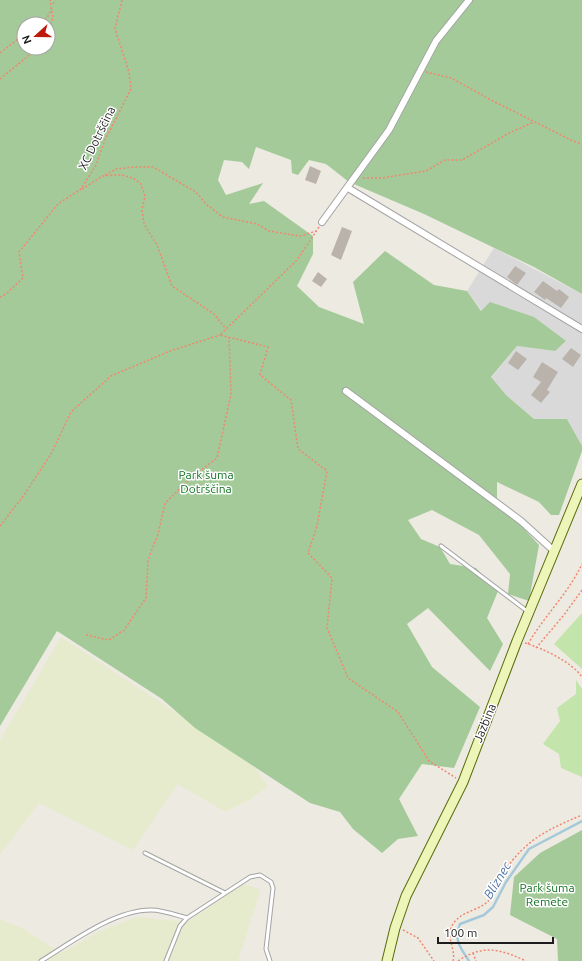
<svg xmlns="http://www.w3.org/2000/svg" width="582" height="961" font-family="Ubuntu,sans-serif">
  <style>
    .residential { fill: #dad9d9 }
    .farmland { fill: #e7ebce }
    .grass { fill: #c3e5ab }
    .forest { fill: #a4ca99; fill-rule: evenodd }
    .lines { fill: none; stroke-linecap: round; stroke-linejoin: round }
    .stream { stroke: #a5c9d9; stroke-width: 2.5 }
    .building { fill: #b9b3ac }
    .lane-casing { stroke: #a3a3a3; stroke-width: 5 }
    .street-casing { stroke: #a3a3a3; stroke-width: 8 }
    .secondary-casing { stroke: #596c0b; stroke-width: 11 }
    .path { stroke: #f1876f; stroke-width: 1.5; stroke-dasharray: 2 2; stroke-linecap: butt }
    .lane { stroke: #fff; stroke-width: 3 }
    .street { stroke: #fff; stroke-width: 6 }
    .secondary { stroke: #edf5b8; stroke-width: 9 }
    .labels { text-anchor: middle; stroke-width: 3; stroke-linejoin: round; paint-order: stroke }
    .street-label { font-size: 12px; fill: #1c1c1c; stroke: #fff }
    .park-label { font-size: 12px; fill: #117322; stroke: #fff }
    .water-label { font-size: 13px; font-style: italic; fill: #4f73a6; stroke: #fff }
  </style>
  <rect width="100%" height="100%" fill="#edeae2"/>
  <!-- residential -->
  <path class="residential" d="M494 248 582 294V446L567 419H534L506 395 491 378 517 346 554 351 566 341 482 311 467 291Z"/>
  <!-- farmland -->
  <path class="farmland" d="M61 637 249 760 268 786 251 799 225 812 178 784 133 850 39 803 0 855V740Z
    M243 884 257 888 260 892 238 961H0V919L22 928 61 953 100 931 137 917 187 922Z"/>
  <!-- grass -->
  <path class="grass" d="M582 613V669L554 644Z
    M576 680 582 689V777L561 768 559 754 543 744 560 721 557 708 576 694Z"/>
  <!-- forest -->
  <path class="forest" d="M0 0H582V294L534 267 424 214 349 182 326 164 309 160 298 175 292 173 291 160 256 147 249 169 242 162 224 160 218 180 226 195 263 183 249 204 264 201 313 236V254L297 286 319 307 364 324 353 282 385 251 434 285 467 291 481 311 490 302 534 317 566 341 555 351 517 346 491 377 506 395 534 419H567L582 446V451L559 515H551L539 502 497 482V500L539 545 529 601 508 594 510 574 479 535 432 510 408 520 421 539 440 547 450 564 476 568 498 591 487 618 503 644 490 671 428 608 407 624 432 667 480 707 454 768 422 764 399 799 418 836 398 839 382 853 353 829 340 812 310 803 195 728 162 699 57 631 0 726ZM24 24H48V48H24Z
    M582 830V961H558L557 939 510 915 514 877 540 853Z"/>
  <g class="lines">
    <!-- stream -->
    <path class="stream" d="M469 961C461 949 453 939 460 924L484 915 493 907 506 882 529 849 582 821"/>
  </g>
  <!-- building -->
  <path class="building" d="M310 166 321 171 316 184 305 180Z
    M342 227 352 231 341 260 331 255Z
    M515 266 526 273 517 285 507 277Z
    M318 272 327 279 321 287 312 281Z
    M543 281 557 291 559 289 569 297 561 308 546 298 545 300 534 292Z
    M571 348 581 355 573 367 562 359Z
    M516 351 527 359 518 370 508 363Z
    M542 362 558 372 547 390 550 392 541 403 531 395 541 382 533 377Z"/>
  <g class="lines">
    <!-- lane casing -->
    <g class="lane-casing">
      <path id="lane" d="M441 546 527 611
        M145 853 225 893
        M41 961C72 942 114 910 151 910 163 910 176 915 187 918
        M166 961 180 926 187 918 250 877 260 875 271 882 273 888 266 949 270 961"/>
    </g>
    <!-- street casing -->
    <g class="street-casing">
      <path id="street" d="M348 188 582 329
        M322 222 389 130 436 41 469 0
        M346 391 521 521 554 551"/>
    </g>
    <!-- secondary casing -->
    <g class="secondary-casing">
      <path id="secondary" d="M387 961 395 928 406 896 463 782 517 641 582 484"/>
    </g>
    <!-- path -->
    <path class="path" d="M53 4 55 0
      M38 24 47 18 52 8
      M48 32 53 18 50 0
      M0 53 24 34
      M426 72 451 78 493 101 573 141 582 144
      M0 79 38 48
      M105 175 116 169 134 167H153L196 192 206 204 223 217 257 224 269 231 287 234 301 236 316 231
      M363 178H381L426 171 445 160H462L509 133 534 122
      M82 189 103 176 113 175H122L133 178 141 184 145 196 142 210 144 224 157 245 172 286 214 314 226 329
      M319 227 297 260 220 335 268 347 260 375 291 400 298 449 327 471 317 526 308 553 332 578 327 628 348 678 398 712 429 761 456 778
      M0 297 6 294 23 278 19 252 58 204 81 189 96 165 105 140 131 89 129 72 115 29 122 0
      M0 526 24 495 51 454 71 412 111 376 170 351 220 335
      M86 635 109 640 124 630 146 598 148 560 158 534 165 503 191 478 217 458 231 394 229 337
      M525 643C542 648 572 662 582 677
      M528 644C544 616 568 594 582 564
      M536 648 564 615 582 590
      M403 930 418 938 434 961
      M473 953 476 961
      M453 961C456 951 447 939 451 928 458 910 480 912 490 899 495 891 498 880 504 872 526 839 547 830 582 815
      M458 961C483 944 500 949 526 961"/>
    <!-- lane -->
    <use href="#lane" class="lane"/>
    <!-- street -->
    <use href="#street" class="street"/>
    <!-- secondary -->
    <use href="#secondary" class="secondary"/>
  </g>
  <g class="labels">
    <!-- street labels -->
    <g class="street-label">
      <text transform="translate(97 138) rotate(-64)" y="4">XC Dotrščina</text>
      <text transform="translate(485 723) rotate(-68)" y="4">Jazbina</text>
    </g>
    <!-- park labels -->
    <g class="park-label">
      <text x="206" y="479">Park šuma<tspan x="206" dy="14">Dotrščina</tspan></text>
      <text x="547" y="892">Park šuma<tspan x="547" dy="14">Remete</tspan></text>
    </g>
    <!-- water labels -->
    <g class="water-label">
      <text transform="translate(497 880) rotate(-59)" y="5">Bliznec</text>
    </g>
  </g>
  <!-- north arrow -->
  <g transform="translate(36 36) rotate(249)"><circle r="19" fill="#ffffff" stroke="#a4a4a4"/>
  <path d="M0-3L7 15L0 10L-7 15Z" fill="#bd1a0b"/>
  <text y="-6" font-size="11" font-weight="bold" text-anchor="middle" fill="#1c1c1c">N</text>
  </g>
  <!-- scale -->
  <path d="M438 937v6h115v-6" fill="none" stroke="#1c1c1c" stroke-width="2"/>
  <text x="444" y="937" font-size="12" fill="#1c1c1c" stroke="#ffffff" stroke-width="3" paint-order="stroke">100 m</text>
</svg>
